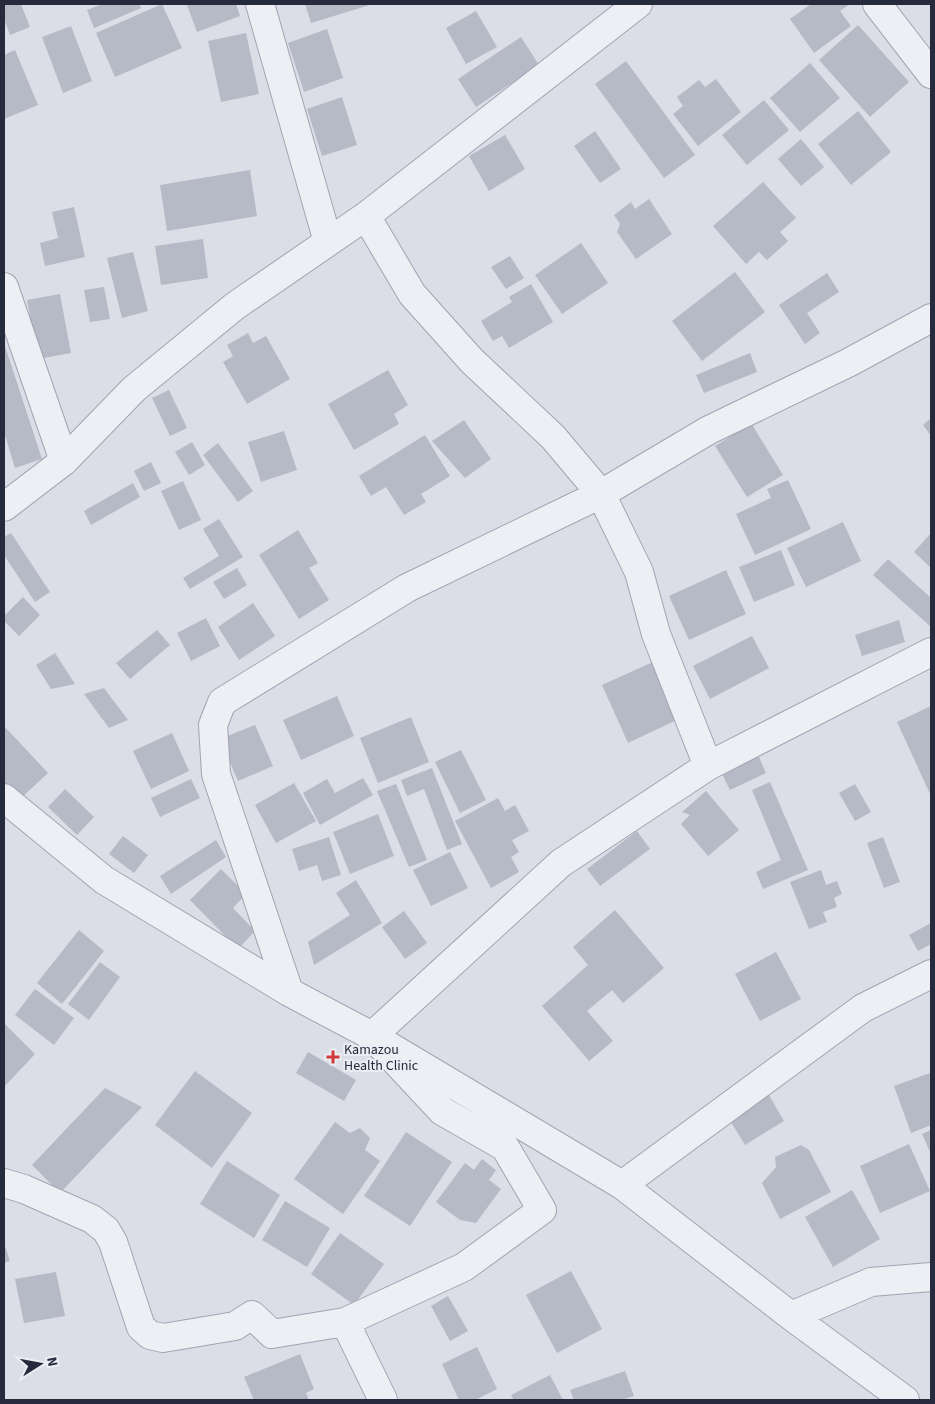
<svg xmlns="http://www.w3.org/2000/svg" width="935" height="1404" font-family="'Source Sans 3',sans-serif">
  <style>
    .building { fill: #b6b9c6 }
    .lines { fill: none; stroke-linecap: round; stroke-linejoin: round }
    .minor-casing { stroke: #a1a4b0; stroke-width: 30 }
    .minor { stroke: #eeeff5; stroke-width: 28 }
    .poi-dot { fill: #d13a3b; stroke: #ebedf4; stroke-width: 2 }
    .labels { text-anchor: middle; stroke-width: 4; stroke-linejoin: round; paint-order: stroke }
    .poi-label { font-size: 14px; fill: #252a3d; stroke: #ebedf4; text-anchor: start }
  </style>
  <rect width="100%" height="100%" fill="#dbdee6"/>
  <!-- building -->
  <path class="building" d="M4 4H21L30 27 10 35 4 19Z
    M103 4H139L141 8 94 28 87 10Z
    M162 4 182 48 115 77 96 33Z
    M189 4H236L240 16 197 32 187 5Z
    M305 4H373L311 23Z
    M811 4H850L840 11 851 26 814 53 790 19Z
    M476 11 497 47 466 64 446 28Z
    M858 25 909 82 870 117 819 60Z
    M71 26 92 81 63 93 42 37Z
    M327 29 343 78 304 92 288 43Z
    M246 33 259 94 221 102 208 41Z
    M521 37 539 65 476 107 458 79Z
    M15 50 38 105 4 119V55Z
    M626 61 695 155 664 178 595 84Z
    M810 63 840 98 800 132 770 98Z
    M716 79 741 112 698 146 673 114 683 106 677 97 699 80 705 87Z
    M342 97 357 145 322 156 307 109Z
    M764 100 789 130 747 165 722 135Z
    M858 111 891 152 851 185 818 144Z
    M595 131 621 169 600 183 574 146Z
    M505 135 525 169 489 191 469 156Z
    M801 139 824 167 801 186 778 159Z
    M250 170 257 216 167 231 160 185Z
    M763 182 796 218 780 232 788 241 767 260 759 252 746 264 713 226Z
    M649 199 672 234 636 259 617 232 620 224 614 215 631 202 635 209Z
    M74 207 85 257 45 266 40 243 58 238 52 212Z
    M203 239 208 278 161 285 155 246Z
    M581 243 608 283 562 314 535 275Z
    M133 252 148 311 122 318 107 258Z
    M510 256 524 278 506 289 491 267Z
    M735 272 765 312 702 361 672 321Z
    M827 273 839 292 807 313 820 333 805 344 779 305Z
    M531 284 553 322 509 348 502 336 493 341 481 321 512 302 509 297Z
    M104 287 110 319 90 322 84 290Z
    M60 294 71 353 38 359 27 300Z
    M248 333 253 343 266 336 290 379 247 404 223 362 233 356 227 345Z
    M4 343 42 459 15 468 4 432Z
    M750 353 757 372 704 393 696 375Z
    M388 370 408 405 394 414 399 424 354 450 328 404Z
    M169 390 187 428 170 436 152 398Z
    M931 418V436L923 425Z
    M464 420 491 459 465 478 432 441Z
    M751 423 783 475 747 497 715 446Z
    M284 431 297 470 261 482 248 442Z
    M425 435 450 476 421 494 426 502 404 515 386 487 371 496 359 476Z
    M192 442 205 465 189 475 175 452Z
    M218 443 253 491 238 502 203 455Z
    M151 462 161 483 144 491 134 471Z
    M788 480 811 529 755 555 736 514 771 498 767 489Z
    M183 481 201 520 179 530 161 491Z
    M133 483 140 497 91 525 84 511Z
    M219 519 243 557 190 589 183 578 219 556 203 529Z
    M843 522 861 561 806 587 787 548Z
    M298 530 318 563 309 568 329 600 299 619 259 555Z
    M11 533 50 592 35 602 4 555V537Z
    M931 533V568L914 552Z
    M781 550 795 585 754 602 739 567Z
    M888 559 931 598V627L873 575Z
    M237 568 247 585 224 599 213 582Z
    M726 570 746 614 689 640 669 596Z
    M23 597 40 615 19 636 4 621V616Z
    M253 603 275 636 239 660 218 627Z
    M206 618 220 646 191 661 177 633Z
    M899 620 905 642 862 656 855 635Z
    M157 630 170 645 130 679 116 663Z
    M752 636 769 668 710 699 693 666Z
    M55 653 75 684 51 689 36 665Z
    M655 661 681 718 628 743 602 685Z
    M104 688 128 720 109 728 84 694Z
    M337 696 354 736 301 760 283 720Z
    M931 706V796L897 722Z
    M411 717 429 762 378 783 360 738Z
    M255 725 273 766 238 781 220 739Z
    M4 726 48 773 20 799 4 781Z
    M172 733 189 771 151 789 133 751Z
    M461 750 486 800 460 813 435 762Z
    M758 755 766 773 730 790 721 772Z
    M432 768 462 844 447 850 424 789 407 796 401 780Z
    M363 778 373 795 320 825 303 793 327 779 335 793Z
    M191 779 200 798 160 817 151 798Z
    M770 782 808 870 763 889 756 872 781 860 752 790Z
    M294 783 316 821 276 843 255 805Z
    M396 784 427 860 409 867 377 791Z
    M855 784 871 812 855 821 839 793Z
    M65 789 94 817 77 835 48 807Z
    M706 791 739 830 708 856 681 824 690 815 682 812Z
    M498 798 505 811 515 805 529 831 512 840 519 852 511 857 519 872 491 888 455 821Z
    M378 814 394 856 350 874 333 832Z
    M637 831 650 849 600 886 587 869Z
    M123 836 148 855 134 873 109 854Z
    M329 837 341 875 322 881 317 865 299 871 292 849Z
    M883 837 900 882 884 888 867 843Z
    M216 840 226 857 171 894 160 876Z
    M450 852 468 888 431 906 413 870Z
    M221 869 246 894 233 908 255 931 238 949 190 900Z
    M821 870 826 885 837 881 842 894 834 898 837 907 823 912 827 922 809 929 790 882Z
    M356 880 382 923 314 965 308 942 350 915 336 893Z
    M615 910 664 968 623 1003 612 990 587 1011 613 1041 589 1061 542 1006 588 965 573 947Z
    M404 911 427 943 405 959 382 927Z
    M931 923V944L918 951 909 935Z
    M79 930 104 951 62 1004 37 983Z
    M776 952 801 999 760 1021 735 974Z
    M100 962 120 977 89 1020 68 1004Z
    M35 989 74 1018 54 1045 15 1015Z
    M4 1023 35 1054 4 1087Z
    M308 1052 356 1080 344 1101 296 1073Z
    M195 1071 252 1113 212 1168 155 1125Z
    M930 1073 931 1077V1125L911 1133 894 1086Z
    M105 1088 142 1107 60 1193 32 1165Z
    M766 1090 784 1121 745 1145 726 1114Z
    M335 1122 350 1133 360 1128 370 1138 365 1150 380 1161 343 1214 294 1179Z
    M931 1130V1154L922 1134Z
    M406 1132 452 1162 410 1226 364 1196Z
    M909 1144 930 1191 880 1213 860 1166Z
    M801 1145 809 1150 831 1192 780 1219 762 1183 776 1167 775 1157Z
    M482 1159 496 1170 489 1180 501 1189 476 1223 460 1220 436 1202 465 1163 474 1170Z
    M227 1161 280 1195 254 1238 200 1204Z
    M852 1190 880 1239 833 1267 805 1217Z
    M285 1201 330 1228 307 1267 262 1240Z
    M340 1233 384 1264 354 1305 311 1274Z
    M4 1243 10 1261 4 1263Z
    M571 1271 602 1329 557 1353 526 1295Z
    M56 1272 65 1316 24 1323 15 1279Z
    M448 1296 468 1331 450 1341 431 1306Z
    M477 1347 497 1389 475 1400H459L442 1364Z
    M300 1354 314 1389 306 1393 309 1400H254L244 1377Z
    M625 1371 634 1396 621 1400H574L570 1390Z
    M550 1375 563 1400H514L511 1395Z"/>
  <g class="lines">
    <!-- minor casing -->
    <g class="minor-casing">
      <path id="minor" d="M260 4 328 242
        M877 4 931 74
        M366 216 412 294 472 361 553 437 601 494 639 572 656 634 708 766
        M4 287 64 461
        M4 507 64 461 134 389 235 306 366 216 638 4
        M4 798 104 880 289 992 372 1036 622 1185 791 1316 905 1400
        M289 992 216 774 213 725 222 702 407 588 601 494 709 430 848 363 931 318
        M4 1183 24 1189 92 1219 106 1230 113 1242 141 1327 150 1335 163 1338 235 1326 252 1315 272 1334 345 1322 464 1267 542 1210 505 1147 442 1111 372 1036 561 863 708 766 931 652
        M622 1185 863 1008 931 974
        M791 1316 871 1282 931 1277
        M345 1322 383 1400"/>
    </g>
    <!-- minor -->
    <use href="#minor" class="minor"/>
  </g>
  <!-- markers -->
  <path class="poi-dot" d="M330.5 1049.5h5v5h5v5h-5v5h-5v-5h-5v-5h5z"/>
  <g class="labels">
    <!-- poi labels -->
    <g class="poi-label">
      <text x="344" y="1054">Kamazou<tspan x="344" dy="16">Health Clinic</tspan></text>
    </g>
  </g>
  <!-- border -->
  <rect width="935" height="1404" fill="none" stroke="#252a3d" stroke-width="10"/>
  <!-- north arrow -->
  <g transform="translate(40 1364) rotate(79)" stroke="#ebedf4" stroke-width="4" paint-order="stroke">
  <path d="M0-4L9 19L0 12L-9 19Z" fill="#252a3d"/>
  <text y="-8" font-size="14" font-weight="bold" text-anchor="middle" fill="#252a3d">N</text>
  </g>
</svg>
